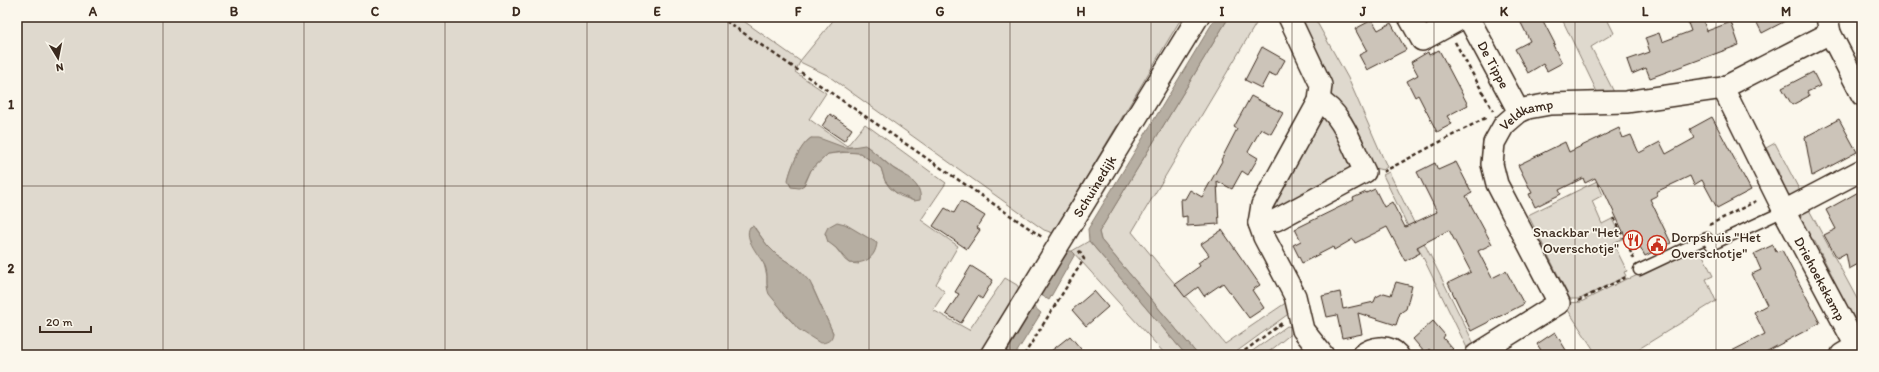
<svg xmlns="http://www.w3.org/2000/svg" width="1879" height="372" font-family="Itim,sans-serif">
  <style>
    .green { fill: #dfd9ce; stroke: #8d8276; fill-rule: evenodd }
    .water { fill: #b6aea2; stroke: #85796d }
    .building { fill: #ccc4b9; stroke: #3b2a1e }
    .lines { fill: none; stroke-linecap: round; stroke-linejoin: round }
    .lane-casing { stroke: #3b2a1e; stroke-width: 13 }
    .street-casing { stroke: #3b2a1e; stroke-width: 24 }
    .secondary-casing { stroke: #3b2a1e; stroke-width: 25 }
    .path { stroke: #3b2a1e; stroke-width: 2.5; stroke-dasharray: 4 3; stroke-linecap: butt }
    .lane { stroke: #fbf7ec; stroke-width: 10 }
    .street { stroke: #fbf7ec; stroke-width: 21 }
    .secondary { stroke: #fbf7ec; stroke-width: 22 }
    .grid { fill: none; stroke: #3b2a1e; stroke-width: 1; stroke-opacity: 0.55 }
    .labels { text-anchor: middle; stroke-width: 3.5; stroke-linejoin: round; paint-order: stroke }
    .street-label { font-size: 14px; fill: #3b2a1e; stroke: #fbf7ec }
    .poi-label { font-size: 14px; fill: #3b2a1e; stroke: #fbf7ec; text-anchor: end }
    .neatline { fill: none; stroke: #3b2a1e; stroke-width: 1.5 }
    .grid-label { font-size: 13px; text-anchor: middle; font-weight: bold; fill: #3b2a1e }
  </style>
  <rect width="100%" height="100%" fill="#fbf7ec"/>
  <filter id="ink" filterUnits="userSpaceOnUse"><feTurbulence type="fractalNoise" baseFrequency=".025" numOctaves="2"/><feDisplacementMap in="SourceGraphic" scale="8" xChannelSelector="R" yChannelSelector="G"/><feConvolveMatrix kernelMatrix="1 2 1 2 8 2 1 2 1" color-interpolation-filters="sRGB"/></filter>
  <g filter="url(#ink)">
    <!-- green -->
    <path class="green" d="M17 17H738L800 61 836 17H1182L1053 233 1044 230 827 75 800 62 795 72 826 93 809 119 847 146 865 124 946 183 921 220 958 246 936 284 945 292 933 310 969 330 1005 278 1017 285 1022 294 982 355H17ZM811 138 841 147H868L893 168 910 178 919 190 914 201 900 196 890 188 885 181 881 168 860 153 848 152 828 154 811 170 806 182 789 184C787 173 801 144 811 138ZM755 228 767 245 777 255 797 268 812 286 833 333 792 322 785 315 767 285V276ZM825 233 859 264 849 263 845 260 836 248 829 242Z
      M1229 17H1260L1132 232 1225 344 1287 302 1291 312 1232 355H1198L1101 240 1099 232Z
      M1294 17H1314L1348 78 1387 167 1383 170 1374 168 1333 103Z
      M1561 17H1606L1614 33 1591 47 1616 96H1599Z
      M1323 112 1356 167 1275 213 1271 210Z
      M1775 143 1802 195C1785 197 1786 194 1777 180L1779 173 1766 148Z
      M1389 172 1476 348 1469 352 1383 175Z
      M1597 181 1603 195 1592 201 1602 224 1612 219 1622 239 1613 243 1627 271 1624 272 1626 276 1580 299H1570L1528 215Z
      M1807 206 1862 308V326L1857 329 1829 279 1833 277 1814 240 1807 237C1801 222 1794 219 1807 206Z
      M1089 241 1186 355H1166L1072 251Z
      M1699 247 1713 276 1706 279 1716 301 1629 355H1597L1566 307V303L1581 302 1628 278 1629 279Z
      M1287 326 1292 327 1297 332 1292 333 1265 355H1247Z"/>
    <!-- water -->
    <path class="water" d="M1216 17H1229L1099 232 1101 240 1198 355H1186L1089 241 1088 229Z
      M811 138H819L846 148 865 145C875 152 884 162 894 169 904 175 923 184 920 200L914 201 895 192 885 181 881 168 860 153 842 152 828 154 811 170 804 185 799 188 791 187 788 180C791 167 800 145 811 138Z
      M837 222 845 224 877 243C875 259 864 264 849 263L836 248 828 242 825 233 828 227Z
      M753 226 767 245 777 255 797 268 810 282 833 333C832 341 826 343 820 343L798 329 769 294C765 285 769 275 765 266 760 256 743 239 750 227Z
      M1068 251H1072L1075 254 1049 300 1041 295Z
      M1034 307 1041 313 1015 355H1005Z"/>
    <!-- building -->
    <path class="building" d="M1518 17H1541L1555 44 1553 45 1562 63 1547 71 1543 64 1528 73 1515 49 1530 41Z
      M1754 17H1793L1762 33Z
      M1702 18 1707 31 1731 22 1739 45 1650 78 1646 68 1632 74 1627 60 1650 52 1645 38 1659 33 1662 42 1691 31 1688 23Z
      M1372 20 1378 30 1391 23 1406 50 1367 70 1359 55 1367 51 1355 29Z
      M1262 47 1285 60 1276 76 1269 73 1261 88 1245 80Z
      M1439 50 1468 105 1447 116 1452 124 1437 132 1418 95 1415 97 1407 81 1418 75 1411 62 1428 52 1429 55Z
      M1813 72 1820 86 1807 92 1809 96 1792 105 1782 88Z
      M1251 96 1283 113 1271 134 1261 129 1248 152 1258 158 1248 175 1242 171 1232 189 1217 181 1219 224 1187 226V216L1182 217 1181 199H1185L1190 190 1202 197 1222 161 1221 160 1237 129 1234 127Z
      M830 114 852 129 844 141 822 126Z
      M1712 117 1751 190 1717 208 1702 180 1694 185 1690 176 1656 192 1658 195 1650 199 1671 243 1645 256 1639 245 1632 248 1627 237 1626 238 1601 185 1599 186 1595 178 1585 183 1583 178 1559 190 1561 194 1535 207 1529 194 1532 193 1518 165 1565 142 1569 152 1619 128 1623 138 1631 135 1639 153 1660 142 1666 154 1695 138 1690 129Z
      M1839 119 1857 152 1812 176 1805 137Z
      M1456 162 1472 193 1466 196 1492 244 1478 251 1492 278 1506 271 1524 304 1471 331 1448 283 1471 272 1449 230 1417 247 1420 253 1405 261 1387 227 1355 243 1353 239 1334 250 1333 247 1302 263 1293 245 1301 241 1295 229 1354 200 1353 198 1366 192V193L1375 189 1384 207 1392 202 1405 227 1437 212 1417 172 1435 163 1438 170Z
      M1862 190V262L1849 269 1846 253 1837 258 1824 235 1836 229 1826 210Z
      M961 201 985 216 977 228 980 230 967 249 933 226 945 208 954 213Z
      M1222 230 1260 285 1252 290 1264 308 1249 318 1223 283 1204 296 1198 287 1185 297 1175 284 1200 266 1198 263 1209 255 1201 244Z
      M1773 245 1776 252 1782 250 1820 323 1760 355H1724L1765 334 1754 312 1767 305 1752 274 1761 270 1754 254Z
      M971 266 993 280 982 299 978 296 961 323 946 314 959 294 955 292Z
      M1396 282 1412 286 1406 309 1400 313 1396 325 1358 313 1362 334 1342 338 1337 315 1327 317 1322 296 1340 292 1343 309 1374 302 1376 297 1384 293 1391 295Z
      M1094 291 1108 307 1086 326 1072 310Z
      M1433 321 1445 335 1443 338 1453 349 1445 355H1434L1429 349 1425 353 1413 339Z
      M1555 332 1569 355H1544L1537 344Z
      M1070 336 1086 355H1046Z"/>
    <g class="lines">
      <!-- lane casing -->
      <g class="lane-casing">
        <path id="lane" d="M1639 270 1707 238 1711 245 1784 211"/>
      </g>
      <!-- street casing -->
      <g class="street-casing">
        <g id="street">
          <path d="M1289 17 1321 85 1319 101 1262 205 1259 223 1264 237 1295 296 1303 330 1323 355"/>
          <path d="M1409 17 1422 40 1464 17"/>
          <path id="s1" d="M1468 17 1519 112"/>
          <path d="M1827 17 1830 33 1862 95"/>
          <path id="s2" d="M1723 88 1784 211 1856 346"/>
          <path d="M1784 211 1862 170"/>
          <path d="M1259 223 1276 220 1365 172C1354 151 1342 111 1319 101"/>
          <path id="s3" d="M991 355 1198 17"/>
          <path d="M1362 355C1372 347 1388 344 1398 355"/>
          <path id="s4" d="M1476 355 1559 303 1497 184 1492 164 1494 143 1504 125 1519 112 1528 108 1550 104 1626 102 1723 88 1830 33"/>
        </g>
      </g>
      <!-- secondary casing -->
      <g class="secondary-casing">
        <path id="secondary" d="M1842 355 1862 343"/>
      </g>
      <!-- path -->
      <path class="path" d="M720 17 1042 237
        M1455 42 1493 111
        M1383 172 1487 117
        M1614 218 1634 259
        M1709 225 1758 200
        M1578 301 1628 276
        M1024 355 1084 259 1078 249
        M1239 355 1282 323"/>
      <!-- lane -->
      <use href="#lane" class="lane"/>
      <!-- street -->
      <use href="#street" class="street"/>
      <!-- secondary -->
      <use href="#secondary" class="secondary"/>
    </g>
  </g>
  <!-- grid -->
  <path class="grid" d="M163 17V355M304 17V355M445 17V355M587 17V355M728 17V355M869 17V355M1010 17V355M1151 17V355M1292 17V355M1434 17V355M1575 17V355M1716 17V355M17 186H1862"/>
  <!-- icons -->
  <defs>
    <g id="restaurant-ring" transform="scale(1)"><circle r="9.5" fill="#fbf7ec" stroke="#c8321e" stroke-width="1.5"/><path d="M-5-6h1v4h1v-4h1v4h1v-4h1v5L-1.5 .5V6h-2V.5L-5-1ZM5-6V6H3V1.5H1.5Q1.5-4 5-6Z" fill="#c8321e"/></g>
    <g id="civic-ring" transform="scale(1)"><circle r="9.5" fill="#fbf7ec" stroke="#c8321e" stroke-width="1.5"/><path d="M-.6-6.5H3V-4.5H.6V-3L4-1V1h2V6H-6V1h2V-1L-.6-3ZM-1.2 2.5V6h2.4V2.5Z" fill="#c8321e"/></g>
  </defs>
  <g fill-rule="evenodd">
    <use href="#restaurant-ring" x="1633" y="240"/>
    <use href="#civic-ring" x="1657" y="245"/>
  </g>
  <g class="labels">
    <!-- street labels -->
    <g class="street-label">
      <text dy="5" stroke="none"><textPath href="#s1" startOffset="54">De Tippe</textPath></text>
      <text dy="5" stroke="none"><textPath href="#s4" startOffset="320">Veldkamp</textPath></text>
      <text dy="5" stroke="none"><textPath href="#s3" startOffset="198">Schuinedijk</textPath></text>
      <text dy="5" stroke="none"><textPath href="#s2" startOffset="214">Driehoekskamp</textPath></text>
    </g>
    <!-- poi labels -->
    <g class="poi-label">
      <text x="1619" y="237">Snackbar "Het<tspan x="1619" dy="16">Overschotje"</tspan></text>
      <text x="1671" y="242" text-anchor="start">Dorpshuis "Het<tspan x="1671" dy="16">Overschotje"</tspan></text>
    </g>
  </g>
  <!-- margin -->
  <rect width="1879" height="372" fill="none" stroke="#fbf7ec" stroke-width="44"/>
  <!-- north arrow -->
  <g transform="translate(58 58) rotate(170)" stroke="#fbf7ec" stroke-width="3" paint-order="stroke">
  <path d="M0-3L7 15L0 10L-7 15Z" fill="#3b2a1e"/>
  <text y="-6" font-size="11" font-weight="bold" text-anchor="middle" fill="#3b2a1e">N</text>
  </g>
  <!-- scale -->
  <path d="M40 326v6h51v-6" fill="none" stroke="#3b2a1e" stroke-width="2"/>
  <text x="46" y="326" font-size="12" fill="#3b2a1e" stroke="#fbf7ec" stroke-width="3" paint-order="stroke">20 m</text>
  <rect x="22" y="22" width="1835" height="328" class="neatline"/>
  <g class="grid-label">
    <text x="93" y="16">A</text>
    <text x="234" y="16">B</text>
    <text x="375" y="16">C</text>
    <text x="516" y="16">D</text>
    <text x="657" y="16">E</text>
    <text x="798" y="16">F</text>
    <text x="940" y="16">G</text>
    <text x="1081" y="16">H</text>
    <text x="1222" y="16">I</text>
    <text x="1363" y="16">J</text>
    <text x="1504" y="16">K</text>
    <text x="1645" y="16">L</text>
    <text x="1786" y="16">M</text>
    <text x="11" y="109">1</text>
    <text x="11" y="273">2</text>
  </g>
</svg>
